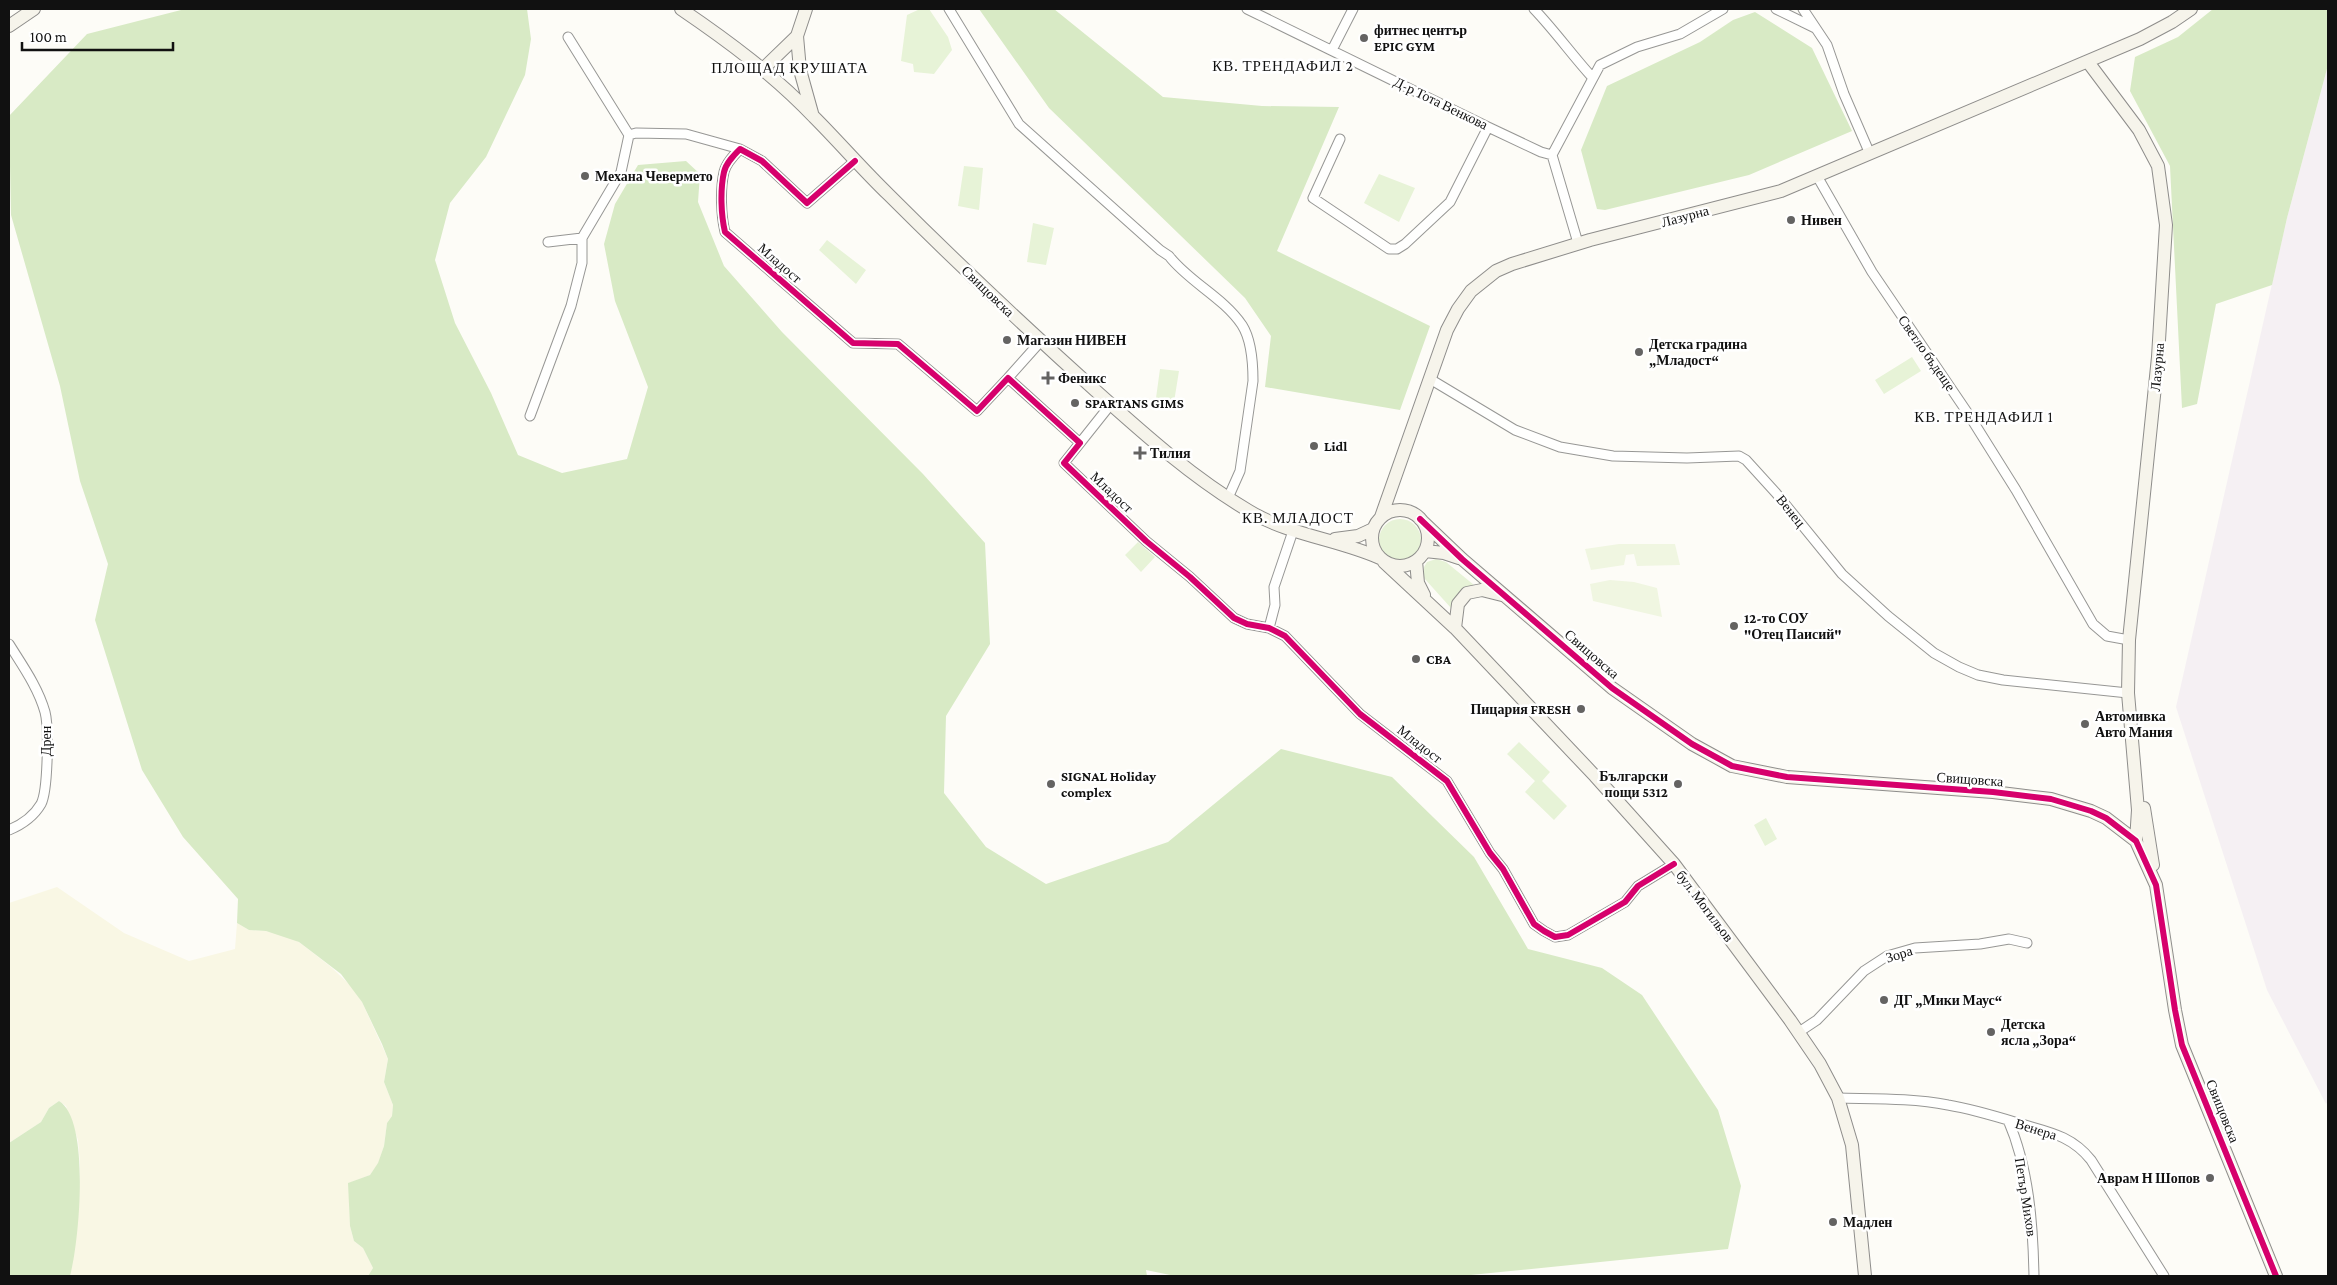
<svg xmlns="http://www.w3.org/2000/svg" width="2337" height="1285" font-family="'Crimson Pro',serif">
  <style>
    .industrial { fill: #f5f0f3 }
    .farmland { fill: #f9f7e4 }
    .green { fill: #e7f3d7 }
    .forest { fill: #d8eac5 }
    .pitch { fill: #f0f6e1 }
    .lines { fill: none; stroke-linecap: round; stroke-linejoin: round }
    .street-casing { stroke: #979795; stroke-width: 11 }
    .secondary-casing { stroke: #8e8d8b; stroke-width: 14 }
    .street { stroke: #fffffe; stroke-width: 9 }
    .secondary { stroke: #f6f4eb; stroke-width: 12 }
    .cycleway-casing { stroke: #fff; stroke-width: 9 }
    .cycleway { stroke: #d6006c; stroke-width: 6 }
    .poi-dot { fill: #646362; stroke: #fff; stroke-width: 2 }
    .labels { text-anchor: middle; stroke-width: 5; stroke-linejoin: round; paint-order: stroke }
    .poi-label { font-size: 14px; font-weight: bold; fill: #111; stroke: #fff; text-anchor: start }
    .street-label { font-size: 14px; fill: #111; stroke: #fff }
    .neighbourhood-label { font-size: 15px; letter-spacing: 1px; fill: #111; stroke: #fff }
  </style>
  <rect width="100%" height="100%" fill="#fdfcf7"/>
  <!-- industrial -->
  <path class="industrial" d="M2328 65V1101L2326 1104 2267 990 2176 707 2287 218Z"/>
  <!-- farmland -->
  <path class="farmland" d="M57 887 124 933 189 961 235 949 237 923 249 930 266 931 286 936 299 942 331 967 352 987 362 1002 388 1059 384 1082 393 1105 392 1116 387 1123 384 1146 378 1164 370 1175 349 1183 350 1226 354 1241 363 1248 373 1268 368 1276H70L79 1204 80 1164 78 1140 66 1106 59 1101 49 1108 41 1122 9 1143V903Z"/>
  <!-- green -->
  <path class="green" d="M920 9H929L948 37 952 50 934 74 914 72 913 64 901 61 907 15Z
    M964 166 983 168 979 210 958 206Z
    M1379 174 1415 188 1399 222 1364 203Z
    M1033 223 1054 228 1046 265 1027 262Z
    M827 240 866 270 856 284 819 250Z
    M1912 357 1921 371 1884 394 1875 380Z
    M1160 369 1179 371 1174 402 1156 398Z
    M1379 540a21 21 0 1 1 42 0a21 21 0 1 1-42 0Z
    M1138 542 1155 557 1141 572 1125 555Z
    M1436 559 1446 562 1474 585C1461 590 1455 595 1451 608L1424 578V567L1427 562Z
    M1519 742 1550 772 1542 781 1567 806 1554 820 1525 792 1535 781 1507 754Z
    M1766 818 1777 839 1765 846 1754 825Z"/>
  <!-- forest -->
  <path class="forest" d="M185 9H527L531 39 525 75 486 157 450 203 435 260 455 323 491 393 518 455 562 473 627 459 648 387 615 301 604 244 615 204 638 165 686 161 700 174 698 202 724 266 782 332 923 474 985 543 990 644 946 716 944 793 986 847 1046 884 1168 842 1281 749 1392 777 1474 857 1528 949 1602 968 1642 995 1718 1110 1741 1186 1728 1249 1461 1276H1175L1146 1270 1147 1276H368L373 1268 363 1248 354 1241 350 1226 348 1183 370 1175 378 1163 384 1146 387 1123 392 1116 393 1105 384 1082 388 1059 382 1044 362 1002 341 974 299 942 266 931 249 930 237 923 238 899 183 837 142 770 95 620 108 564 80 481 60 386 11 215 9 116 87 34Z
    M979 9H1054L1163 97 1262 106 1339 107 1277 251 1430 326 1400 410 1265 387 1271 336 1245 298 1049 108Z
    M2213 9H2328V65L2287 218 2272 285 2216 304 2197 404 2182 408 2170 166 2130 91 2135 57 2178 37Z
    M1755 12 1812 48 1852 131 1749 175 1605 210 1597 209 1581 150 1607 86 1700 42 1733 20Z
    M59 1101C91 1120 79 1243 70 1276H9V1143L41 1122 49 1108Z"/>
  <!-- pitch -->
  <path class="pitch" d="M1619 544H1675L1680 565 1637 566 1634 554 1626 555 1624 565 1591 570 1585 549Z
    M1610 580 1634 582 1657 588 1662 617 1593 601 1590 584Z"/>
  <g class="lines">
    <!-- street casing -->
    <g class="street-casing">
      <path id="street" d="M949 9 1019 124 1160 250 1169 256C1189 282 1223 297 1242 325 1251 339 1253 364 1253 381L1240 471 1228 498
        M1247 9 1488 127 1541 152 1552 155
        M1534 9C1555 31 1572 55 1592 77
        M1776 9 1815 28
        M1803 9 1827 45 1844 94 1870 154
        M568 37 629 135
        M1332 50 1353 9
        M629 135 636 133 686 134 740 149
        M1340 139 1313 198 1389 249H1397L1405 244 1450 202 1488 127
        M1552 155 1600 65 1637 47 1680 34 1723 9
        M1552 155 1578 243
        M855 161 807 203 762 161 740 149C734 155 726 163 724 172 720 190 721 215 725 232L853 343 898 344 977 411 1008 378 1080 443 1064 463 1146 541 1190 577 1234 618 1247 624 1269 628 1285 636 1360 714 1447 781 1490 853 1503 869 1534 924 1544 931 1555 937 1568 935 1625 902 1638 886 1674 864
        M1817 176 1872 272 1969 415 2016 490 2093 624 2107 636 2129 640
        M548 242 582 238
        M1008 378 1041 341
        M1430 379 1515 430 1560 447 1613 456 1687 458 1739 456 1746 460 1776 493 1842 574 1888 616 1934 653 1959 667 1978 675 2003 680 2128 693
        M530 416 571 306 582 263V238L621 172 629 135
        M1080 443 1111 404
        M1269 628 1275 605 1274 587 1293 531
        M9 644C22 665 38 687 45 712 49 727 48 791 41 804 34 816 21 825 9 830
        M1799 1032 1817 1020 1864 971 1887 956 1915 948 1980 944 2009 939 2027 943
        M1838 1098C1874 1099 1912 1098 1948 1105 1972 1109 1995 1116 2018 1123 2048 1132 2071 1135 2091 1160L2164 1276
        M2008 1120C2029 1168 2033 1225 2034 1276"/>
    </g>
    <!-- secondary casing -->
    <g class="secondary-casing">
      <path id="secondary" d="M681 9C728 41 774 75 814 117 839 142 863 170 889 195 956 262 1025 327 1096 391 1144 434 1193 478 1249 511 1289 535 1337 539 1380 558
        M9 26 34 9
        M797 36 800 70 812 113
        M2088 62 2139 130 2158 166 2166 225 2158 357 2129 640 2128 693 2138 810 2136 841
        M763 69 797 36 806 9
        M1372 538a28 28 0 1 1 56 0a28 28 0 1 1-56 0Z
        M1381 517 1447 330 1458 309 1471 291 1496 271 1512 264 1590 240 1781 191 2140 39 2172 22 2191 9
        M1420 519 1462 559 1612 688 1692 744 1732 766 1787 777 1993 792 2051 799 2091 811 2106 818 2136 841 2156 885 2175 1010 2182 1045 2276 1276
        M1335 539 1358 536 1373 529
        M1425 551 1444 553 1459 558
        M1416 561 1418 583 1424 595
        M1384 562 1455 628 1595 776 1674 864 1790 1020 1820 1064 1838 1098 1852 1145 1865 1276
        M1455 628 1458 604 1467 593 1482 590 1502 595
        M2144 808 2153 865"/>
    </g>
    <!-- street -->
    <use href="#street" class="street"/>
    <!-- secondary -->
    <use href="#secondary" class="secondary"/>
    <!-- cycleway casing -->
    <g class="cycleway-casing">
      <path id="cycleway" d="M855 161 807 203 762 161 740 149C734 155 726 163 724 172 720 190 721 215 725 232L853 343 898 344 977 411 1008 378 1080 443 1064 463 1146 541 1190 577 1234 618 1247 624 1269 628 1285 636 1360 714 1447 781 1490 853 1503 869 1534 924 1544 931 1555 937 1568 935 1625 902 1638 886 1674 864
        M1420 519 1462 559 1612 688 1692 744 1732 766 1787 777 1993 792 2051 799 2091 811 2106 818 2136 841 2156 885 2175 1010 2182 1045 2276 1276"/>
    </g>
    <!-- cycleway -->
    <use href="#cycleway" class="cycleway"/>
  </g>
  <!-- markers -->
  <g class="poi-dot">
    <circle cx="1364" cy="38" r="5"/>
    <circle cx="585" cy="176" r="5"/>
    <circle cx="1791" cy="220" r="5"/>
    <circle cx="1007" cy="340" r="5"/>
    <circle cx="1639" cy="352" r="5"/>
    <path d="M1045.5 370.5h5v5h5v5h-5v5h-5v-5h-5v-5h5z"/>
    <circle cx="1075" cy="403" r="5"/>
    <circle cx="1314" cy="446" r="5"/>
    <path d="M1137.5 445.5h5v5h5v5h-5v5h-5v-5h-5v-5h5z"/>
    <circle cx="1734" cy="626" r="5"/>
    <circle cx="1416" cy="659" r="5"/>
    <circle cx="1581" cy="709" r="5"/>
    <circle cx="2085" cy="724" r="5"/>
    <circle cx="1051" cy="784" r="5"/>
    <circle cx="1678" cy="784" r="5"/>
    <circle cx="1884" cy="1000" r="5"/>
    <circle cx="1991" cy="1032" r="5"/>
    <circle cx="2210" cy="1178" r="5"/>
    <circle cx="1833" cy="1222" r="5"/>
  </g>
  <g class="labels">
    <!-- poi labels -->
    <g class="poi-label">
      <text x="1374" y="35">фитнес център<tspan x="1374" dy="16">EPIC GYM</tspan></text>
      <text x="595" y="181">Механа Чевермето</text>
      <text x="1801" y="225">Нивен</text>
      <text x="1017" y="345">Магазин НИВЕН</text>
      <text x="1649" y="349">Детска градина<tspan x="1649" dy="16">„Младост“</tspan></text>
      <text x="1058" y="383">Феникс</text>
      <text x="1085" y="408">SPARTANS GIMS</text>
      <text x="1324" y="451">Lidl</text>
      <text x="1150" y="458">Тилия</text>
      <text x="1744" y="623">12-то СОУ<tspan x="1744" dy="16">"Отец Паисий"</tspan></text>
      <text x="1426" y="664">CBA</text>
      <text x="1571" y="714" text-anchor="end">Пицария FRESH</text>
      <text x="2095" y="721">Автомивка<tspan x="2095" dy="16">Авто Мания</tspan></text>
      <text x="1061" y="781">SIGNAL Holiday<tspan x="1061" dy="16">complex</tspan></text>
      <text x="1668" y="781" text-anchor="end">Български<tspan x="1668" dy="16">пощи 5312</tspan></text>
      <text x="1894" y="1005">ДГ „Мики Маус“</text>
      <text x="2001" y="1029">Детска<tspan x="2001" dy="16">ясла „Зора“</tspan></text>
      <text x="2200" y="1183" text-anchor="end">Аврам Н Шопов</text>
      <text x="1843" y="1227">Мадлен</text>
    </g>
    <!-- street labels -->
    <g class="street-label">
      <text transform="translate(1441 103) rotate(26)" y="5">Д-р Тота Венкова</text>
      <text transform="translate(1685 216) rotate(-15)" y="5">Лазурна</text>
      <text transform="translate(780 263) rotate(41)" y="5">Младост</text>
      <text transform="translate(988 291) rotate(44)" y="5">Свищовска</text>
      <text transform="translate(1927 353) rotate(55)" y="5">Светло бъдеще</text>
      <text transform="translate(2157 367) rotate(-85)" y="5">Лазурна</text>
      <text transform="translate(1112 492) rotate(43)" y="5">Младост</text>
      <text transform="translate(1791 511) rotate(51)" y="5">Венец</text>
      <text transform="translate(1592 654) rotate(41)" y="5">Свищовска</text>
      <text transform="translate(46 741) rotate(-90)" y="5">Дрен</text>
      <text transform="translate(1420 744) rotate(38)" y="5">Младост</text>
      <text transform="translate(1970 779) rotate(4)" y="5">Свищовска</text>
      <text transform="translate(1705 906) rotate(53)" y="5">бул. Могильов</text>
      <text transform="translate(1899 954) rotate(-17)" y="5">Зора</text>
      <text transform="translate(2223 1111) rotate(68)" y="5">Свищовска</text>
      <text transform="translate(2036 1129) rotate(17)" y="5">Венера</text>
      <text transform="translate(2026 1197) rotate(81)" y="5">Петър Михов</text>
    </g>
    <!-- neighbourhood labels -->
    <g class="neighbourhood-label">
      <text x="1283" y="71">КВ. ТРЕНДАФИЛ 2</text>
      <text x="790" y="73">ПЛОЩАД КРУШАТА</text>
      <text x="1984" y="422">КВ. ТРЕНДАФИЛ 1</text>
      <text x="1298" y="523">КВ. МЛАДОСТ</text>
    </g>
  </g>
  <!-- border -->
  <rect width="2337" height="1285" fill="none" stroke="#111111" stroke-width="20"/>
  <!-- scale -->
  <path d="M22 42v8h151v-8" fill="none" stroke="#111111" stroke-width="2.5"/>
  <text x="30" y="42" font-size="15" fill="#111111" stroke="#ffffff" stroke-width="4" paint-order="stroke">100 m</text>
</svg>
